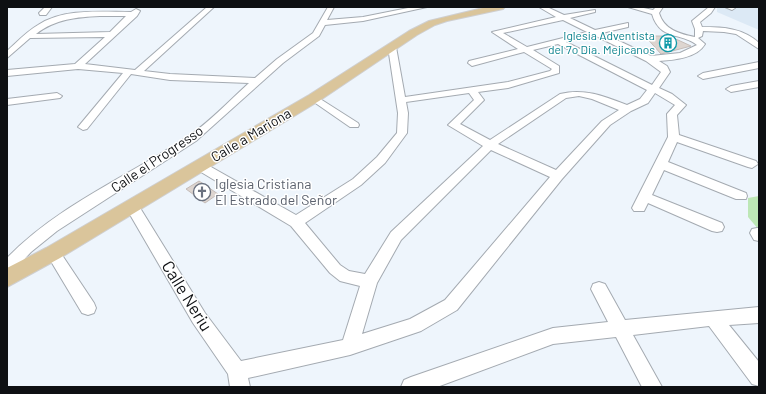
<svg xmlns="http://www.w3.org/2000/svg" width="766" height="394" font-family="Barlow,sans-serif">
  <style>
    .built { fill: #dce9f5 }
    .green { fill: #bde7b6 }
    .building { fill: #ddd5d0; stroke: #c5bcb8 }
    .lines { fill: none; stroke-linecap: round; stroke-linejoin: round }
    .minor-casing { stroke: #a4aab1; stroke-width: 2 }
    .major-casing { stroke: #cfcfd0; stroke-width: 2 }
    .minor { fill: #fff; fill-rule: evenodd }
    .major { fill: #dac59b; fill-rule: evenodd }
    .labels { text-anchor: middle; stroke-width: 3; stroke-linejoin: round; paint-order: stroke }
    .far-culture-label { font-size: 12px; fill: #0d838f; stroke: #fff; text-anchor: end }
    .street-label { font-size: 14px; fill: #0e1013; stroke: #fff }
    .worship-label { font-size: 14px; fill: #5b616d; stroke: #fff; text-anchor: start }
    .near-street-label { font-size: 17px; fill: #0e1013; stroke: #fff }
  </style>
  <rect width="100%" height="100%" fill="#eef5fc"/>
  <!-- built -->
  <path class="built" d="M717 7 759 8V30L717 12Z"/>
  <!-- green -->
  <path class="green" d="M759 196V230L748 217V198Z"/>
  <!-- building -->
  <path class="building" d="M645 36H664L678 40 691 46 661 54Z
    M199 181 218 194 205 203 186 189Z"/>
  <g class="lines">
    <!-- minor casing -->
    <g class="minor-casing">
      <path id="minor" d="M45 7H52L46 15H40L39 13Z
        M207 7H214L144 71 170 74 255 78 277 59 313 33 328 7H334L327 20 363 17 413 7H427L363 21 325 25 319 36 283 63 196 141 57 231 31 252 12 272 7 274V258C57 206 127 177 187 137 209 123 229 101 249 83L170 80 131 74 87 129 83 130 78 127 123 73 78 69 7 76V70L75 64 105 37 30 38 7 58V51C17 42 26 32 38 25 64 8 101 12 131 12L136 9 140 11 137 16 85 64 135 70ZM100 16H126L110 32 36 34C55 19 77 17 100 16Z
        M539 7H547L564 15 595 10V12L570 18 595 30 628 23V27L602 33 651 56 680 53 697 45C681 32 660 41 652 14L628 7H639L653 10 656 7H663L659 13C664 30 680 34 695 37V29L692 21 709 7H715L711 13 700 22 702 27C723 27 743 28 759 43V49L736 34 724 32 703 31 702 36 698 38 705 44C697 58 674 60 659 61L667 66 670 72 659 88 672 94 686 105 677 115 679 135 756 161 758 164 752 168 748 167 677 142 668 162 746 193 747 196 746 199H736L664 170 652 195 722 223 724 227 722 231 717 232 712 231 648 203 644 211H634L632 208 668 137 667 114 675 105 655 93 648 103 631 111 610 125 562 179 457 310 421 331 350 355 248 378 250 387H230L228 374 193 323 125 206 127 203H137L205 313 241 361 343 340 360 286 340 281 330 273 291 226 196 169 194 166 196 163H204L296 215 353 179 377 157 397 133 398 113 388 47 389 45 396 47 405 97 508 82 550 71 552 69 524 52 472 66 468 63 469 61 518 49 492 32 556 17ZM563 20 587 32 527 47 503 33ZM594 35 646 61 661 72 652 85 566 42ZM558 44 647 90 640 99 627 105C604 96 584 88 560 94L490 140 460 124 484 100 478 92 508 88 559 73V66L533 50ZM469 93 474 100 448 125 483 146 391 232 365 274 349 271 340 265 305 223 361 185 385 163 407 133 408 113 406 102ZM579 96 592 99 619 110 602 121 556 170 498 144 566 98ZM491 150 550 177 445 300 410 319 362 334 377 283 401 240Z
        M725 7H735V8L732 10Z
        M759 62V68L703 79 698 76 703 73Z
        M759 81V87L731 92 726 89 731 86Z
        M57 93 62 96 60 98 7 105V99Z
        M314 95 358 123 359 125 358 127H350L311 100 309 98 311 96Z
        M757 228H759V241L754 240 750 233 752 229Z
        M53 247 58 249 94 303 96 308 94 313 88 315 82 313 46 253 48 249Z
        M599 282 605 284 625 320 759 307V323L729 325 759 362V386L752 384 709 326 633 335 662 387H642L616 337 553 344 437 387H401L404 380 411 377 553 328 608 322 591 289 593 284Z"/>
    </g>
    <!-- major casing -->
    <g class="major-casing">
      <path id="major" d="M487 7H505L503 9 447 21 435 25 417 35 319 101 60 258 7 287V268L46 248 309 95 409 31 429 21Z"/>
    </g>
    <!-- minor -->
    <use href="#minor" class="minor"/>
    <!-- major -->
    <use href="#major" class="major"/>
  </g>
  <!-- icons -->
  <defs>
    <g id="building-ring" transform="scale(0.9)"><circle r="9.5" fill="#fff" stroke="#0f9aa8" stroke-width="1.5"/><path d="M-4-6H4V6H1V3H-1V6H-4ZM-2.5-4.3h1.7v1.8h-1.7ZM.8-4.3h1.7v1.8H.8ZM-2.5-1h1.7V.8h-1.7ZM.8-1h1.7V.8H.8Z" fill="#0f9aa8"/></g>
    <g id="church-ring" transform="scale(0.9)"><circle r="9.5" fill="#fff" stroke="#6b7280" stroke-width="1.5"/><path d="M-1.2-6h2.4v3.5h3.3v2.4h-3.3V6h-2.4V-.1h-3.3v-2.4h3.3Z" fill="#6b7280"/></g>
  </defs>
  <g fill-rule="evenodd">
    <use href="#building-ring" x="668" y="43"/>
    <use href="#church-ring" x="202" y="192"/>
  </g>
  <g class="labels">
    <!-- far-culture labels -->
    <g class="far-culture-label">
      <text x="655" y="40">Iglesia Adventista<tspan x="655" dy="14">del 7o Dia. Mejicanos</tspan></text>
    </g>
    <!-- street labels -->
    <g class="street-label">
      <text transform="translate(251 135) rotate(-31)" y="5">Calle a Mariona</text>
      <text transform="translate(157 159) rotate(-34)" y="5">Calle el Progresso</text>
    </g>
    <!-- worship labels -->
    <g class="worship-label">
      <text x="215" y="189">Iglesia Cristiana<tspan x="215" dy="16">El Estrado del Señor</tspan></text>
    </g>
    <!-- near-street labels -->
    <g class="near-street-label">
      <text transform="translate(187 296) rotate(58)" y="6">Calle Neriu</text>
    </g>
  </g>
  <!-- border -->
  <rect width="766" height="394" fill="none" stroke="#0e1013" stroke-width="16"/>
</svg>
